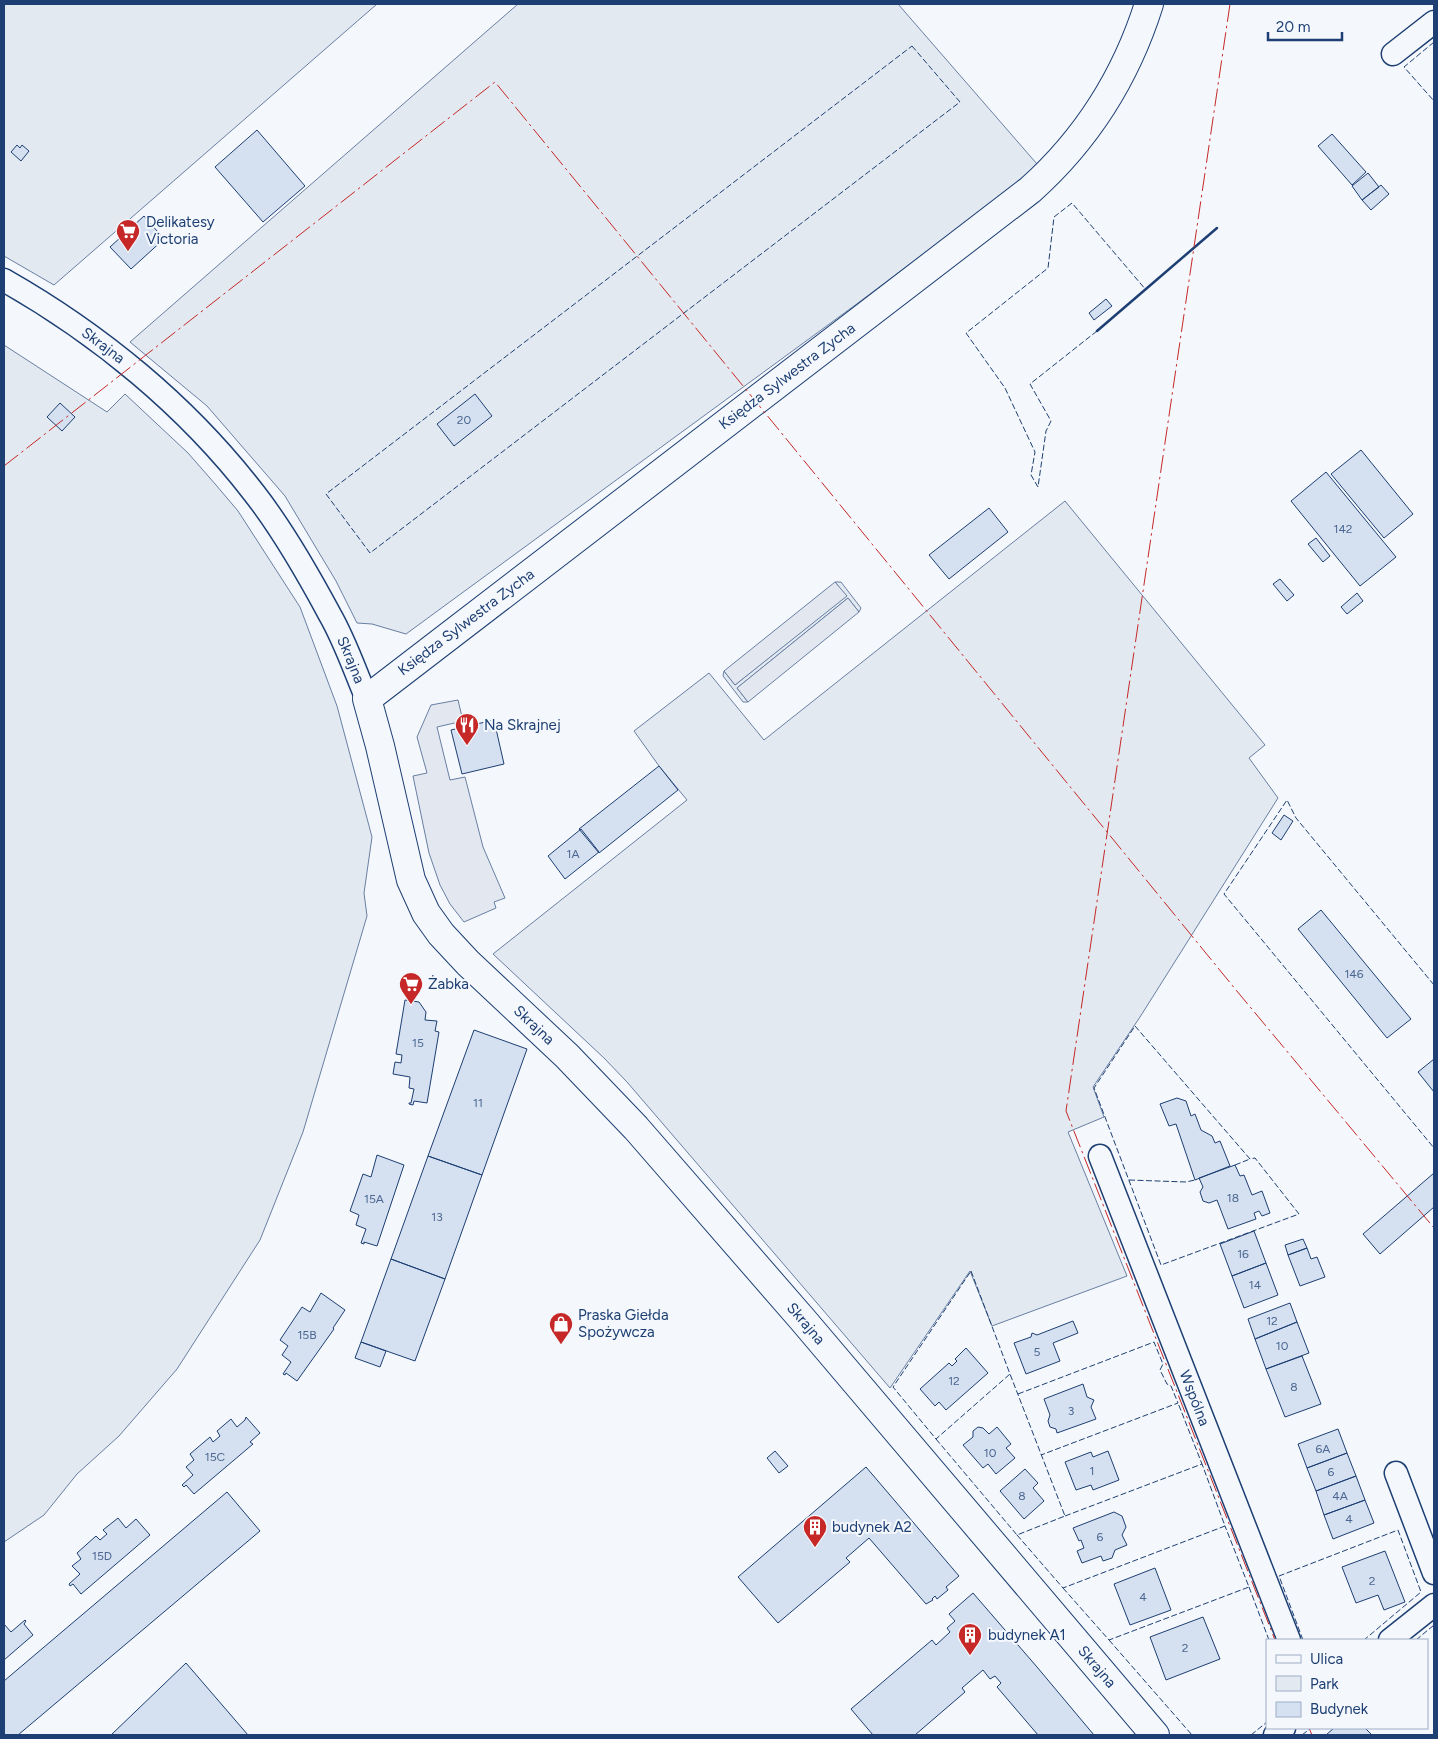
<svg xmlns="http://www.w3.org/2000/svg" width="1438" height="1739" font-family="Figtree,sans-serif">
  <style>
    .green { fill: #e3e9f0; stroke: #687fa3 }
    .parking { fill: #e3e8f0; stroke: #687fa3 }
    .building { fill: #d5e0f0; stroke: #1d3f73 }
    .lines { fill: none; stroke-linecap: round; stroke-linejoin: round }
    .street-casing { stroke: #1d3f73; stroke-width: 25 }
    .secondary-casing { stroke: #1d3f73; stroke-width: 30 }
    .street { stroke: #f4f7fb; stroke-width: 22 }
    .secondary { stroke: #f4f7fb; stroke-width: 28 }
    .fence { stroke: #1d3f73; stroke-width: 1; stroke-dasharray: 6 2.5; stroke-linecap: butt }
    .wall { stroke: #1d3f73; stroke-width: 2.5 }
    .power { stroke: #c62828; stroke-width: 1; stroke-dasharray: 18 4 2.5 4; stroke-linecap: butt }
    .labels { text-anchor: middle; stroke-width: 4; stroke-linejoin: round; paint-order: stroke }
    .number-label { font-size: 12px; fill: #4b6792 }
    .poi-label { font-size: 15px; fill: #1d3f73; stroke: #f4f7fb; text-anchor: start }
    .street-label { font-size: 15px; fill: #1d3f73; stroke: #f4f7fb }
  </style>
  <rect width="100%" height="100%" fill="#f4f7fb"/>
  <!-- green -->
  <path class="green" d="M4 4H377L54 285 4 256Z
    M518 4H898L1037 164 1018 183 858 303 406 634 372 624 357 623 336 581 285 496 207 406 130 342Z
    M4 345 107 412 125 394 188 453 216 485 238 511 300 607 337 706 372 837 364 893 367 916 303 1132 260 1240 177 1369 119 1436 77 1474 44 1515 4 1542Z
    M1065 501 1265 745 1249 758 1278 798 1140 1017 1093 1087 1104 1117 1068 1132 1127 1276 992 1326 970 1271 890 1388 627 1082 604 1058 493 954 687 800 659 766 634 731 709 673 764 740Z
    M835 582H841L861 608 859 612 848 598 737 688 748 702H743L723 676 724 671 735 685 846 596Z"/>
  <!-- parking -->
  <path class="parking" d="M835 582 847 596 735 685 724 671Z
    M848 598 859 612 748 702 737 688Z
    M458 700 463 721 437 727 450 780 465 777 483 847 505 898 494 902 496 908 464 922 450 904 440 885 429 853 413 776 427 773 417 737 431 705Z"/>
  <!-- building -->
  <path class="building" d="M257 130 305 186 263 222 215 167Z
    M1332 134 1366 172 1352 185 1318 146Z
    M17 145 20 148 22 145 29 151 21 161 11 152Z
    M1368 173 1379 187 1362 200 1352 186Z
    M1381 185 1389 194 1371 210 1362 200Z
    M144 216 164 239 131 269 110 247Z
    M1106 299 1112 306 1094 320 1089 313Z
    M475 394 492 416 454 446 437 424Z
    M60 403 75 417 62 431 47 417Z
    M1361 450 1413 514 1384 538 1331 474Z
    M1326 472 1396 557 1360 586 1291 501Z
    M989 508 1008 532 949 579 929 555Z
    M1316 538 1330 556 1323 562 1308 544Z
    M1280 579 1294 595 1287 601 1273 584Z
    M1357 593 1363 601 1347 614 1341 607Z
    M494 720 504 764 462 774 451 730Z
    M659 766 678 790 599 853 579 829Z
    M1284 815 1293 821 1281 840 1272 833Z
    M581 829 599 852 565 879 548 856Z
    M1321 910 1411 1019 1387 1038 1298 929Z
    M405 1000 419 1002 426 1012 425 1020 437 1021 435 1031 439 1032 427 1103 414 1101 413 1105 409 1104V1103H411L414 1089 409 1088 410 1077 393 1074 395 1062 401 1063 402 1055 396 1054Z
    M474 1030 527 1049 482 1175 428 1156Z
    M1434 1059V1092L1418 1072Z
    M1177 1098 1186 1101 1191 1116 1195 1114 1201 1130 1212 1136 1215 1143 1220 1141 1230 1166 1195 1180 1176 1124 1169 1126 1160 1104Z
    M377 1155 404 1165 377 1246 364 1242V1244L361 1243 366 1229 356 1225 359 1215 350 1211 363 1174 371 1177Z
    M428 1156 482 1175 445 1279 391 1259Z
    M1235 1165 1240 1176 1244 1175 1252 1195 1262 1191 1270 1213 1262 1216 1259 1211 1254 1213 1256 1219 1228 1229 1217 1200 1209 1203 1203 1201 1200 1192 1203 1187 1199 1178Z
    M1434 1173V1207L1380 1254 1363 1234Z
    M1254 1231 1266 1263 1232 1276 1220 1244Z
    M1303 1239 1307 1248 1288 1255 1285 1245Z
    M1307 1248 1311 1259 1317 1257 1325 1277 1300 1286 1288 1255Z
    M391 1259 445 1279 415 1361 361 1342Z
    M1266 1263 1278 1295 1244 1308 1232 1276Z
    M321 1293 345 1310 333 1328 334 1329 297 1381 286 1373 285 1375 283 1374 291 1362 282 1355 288 1346 280 1340 302 1307 310 1312Z
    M1290 1303 1297 1322 1255 1339 1248 1319Z
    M1073 1321 1078 1333 1053 1343 1060 1361 1026 1374 1014 1343 1031 1337 1032 1333 1037 1335Z
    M1297 1322 1309 1353 1266 1369 1255 1339Z
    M361 1342 386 1351 380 1367 355 1358Z
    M966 1348 988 1373 946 1410 939 1402 935 1406 920 1389 949 1363 952 1366 957 1361 955 1359Z
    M1302 1356 1321 1404 1285 1417 1266 1369Z
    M1083 1384 1087 1397 1094 1400 1091 1407 1096 1419 1057 1433 1056 1429 1050 1427 1048 1421 1050 1415 1044 1399Z
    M246 1417 260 1433 250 1442 253 1444 194 1494 186 1485 184 1487 182 1485 193 1475 186 1467 194 1460 190 1454 210 1437 213 1442 220 1436 217 1431 231 1419 237 1427 245 1420Z
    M978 1427 983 1428 989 1434 997 1427 1011 1444 1006 1448 1015 1458 996 1474 988 1464 983 1468 963 1445 973 1437V1431Z
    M1338 1429 1347 1453 1307 1468 1298 1444Z
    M775 1451 788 1466 779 1473 767 1458Z
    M1108 1451 1119 1480 1093 1490 1091 1485 1076 1490 1065 1462 1091 1452 1093 1457Z
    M1347 1453 1356 1476 1316 1491 1307 1468Z
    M866 1467 959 1576 946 1587 948 1590 937 1599 935 1596 932 1599 933 1600 926 1604 869 1538 846 1558 850 1562 778 1623 738 1577Z
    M1025 1469 1038 1483 1033 1488 1044 1501 1024 1519 1000 1491Z
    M1356 1476 1365 1500 1324 1515 1316 1491Z
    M227 1492 260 1531 18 1735H4V1681Z
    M1365 1500 1374 1523 1333 1539 1324 1515Z
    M1114 1512 1122 1516 1126 1527 1122 1535 1127 1545 1115 1550 1112 1558 1103 1561 1101 1556 1082 1563 1077 1551 1084 1548 1081 1540 1079 1541 1073 1528Z
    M118 1518 126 1528 136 1519 150 1535 81 1594 73 1584 70 1586 69 1584 80 1574 72 1566 81 1559 77 1553 96 1536 100 1540 107 1534 103 1530Z
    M1385 1551 1405 1602 1384 1610 1378 1595 1356 1603 1342 1567Z
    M1155 1568 1171 1610 1130 1625 1114 1584Z
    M973 1593 1037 1667 1094 1735H1038L997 1687 1001 1683 995 1676 990 1679 983 1670 962 1688 965 1692 915 1735H873L851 1709 932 1640 936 1645 950 1632 947 1628 955 1621 949 1614Z
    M1203 1617 1220 1659 1166 1680 1150 1637Z
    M25 1620 26 1621 24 1624 33 1635 4 1660V1624L11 1632Z
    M186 1663 248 1735H111Z
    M1334 1728H1365L1372 1735H1326Z"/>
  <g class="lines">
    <!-- street casing -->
    <g class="street-casing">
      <g id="street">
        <path d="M1393 54 1434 22"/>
        <path id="s1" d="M4 280C99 334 187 406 254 493 283 530 308 574 330 615 345 641 355 671 367 699"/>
        <path id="s2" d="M1100 1156 1289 1640"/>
        <path d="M1396 1473 1434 1573"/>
        <path d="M1390 1640 1434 1605"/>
        <path d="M1275 1735 1284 1728"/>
      </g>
    </g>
    <!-- secondary casing -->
    <g class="secondary-casing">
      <g id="secondary">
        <path id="s3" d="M1149 4C1126 77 1087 139 1030 190L367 699 380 746 411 880 426 913 441 934 468 963 567 1056 636 1128 803 1320 1155 1735"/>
      </g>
    </g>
    <!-- street -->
    <use href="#street" class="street"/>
    <!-- secondary -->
    <use href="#secondary" class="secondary"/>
    <!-- fence -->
    <path class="fence" d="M1434 42 1404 67 1434 101
      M912 46 960 102 370 553 326 494Z
      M1097 331 1030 384 1051 421 1046 431 1038 487 1031 475 1035 452 1005 388 966 333 1048 268 1054 217 1072 203 1146 290
      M1434 985 1296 818 1287 800 1224 894 1434 1148
      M1135 1026 1250 1159 1255 1158 1299 1214 1161 1265 1094 1088Z
      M1235 1165 1250 1159
      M1129 1180 1186 1182 1195 1180
      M971 1271 1010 1374 936 1439 893 1387Z
      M1018 1394 1154 1342 1163 1364 1160 1370 1167 1384 1171 1386 1178 1403 1041 1455
      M936 1439 1017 1535 1065 1516 1010 1374
      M1065 1516 1202 1464 1178 1403
      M1017 1535 1063 1588 1225 1526 1202 1464
      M1249 1587 1269 1640
      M1063 1588 1109 1640 1249 1587 1225 1526
      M1109 1640 1192 1735
      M1303 1640 1279 1576 1398 1530 1421 1592 1364 1640
      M1416 1640 1434 1625
      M1251 1735 1267 1722
      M1302 1735 1311 1728"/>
    <!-- wall -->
    <path class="wall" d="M1097 331 1217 228"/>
    <!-- power -->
    <path class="power" d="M1230 4 1066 1111 1275 1640
      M4 466 495 82 1236 990 1434 1228
      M1309 1728 1312 1735"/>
  </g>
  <!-- icons -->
  <defs>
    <g id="supermarket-pin" transform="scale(1.25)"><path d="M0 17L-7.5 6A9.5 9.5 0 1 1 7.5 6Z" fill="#c62828" stroke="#f4f7fb"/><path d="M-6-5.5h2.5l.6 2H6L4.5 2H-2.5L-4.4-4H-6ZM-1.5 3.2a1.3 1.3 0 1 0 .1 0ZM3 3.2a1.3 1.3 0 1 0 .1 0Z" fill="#fff"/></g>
    <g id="restaurant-pin" transform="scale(1.25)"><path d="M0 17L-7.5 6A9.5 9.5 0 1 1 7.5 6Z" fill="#c62828" stroke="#f4f7fb"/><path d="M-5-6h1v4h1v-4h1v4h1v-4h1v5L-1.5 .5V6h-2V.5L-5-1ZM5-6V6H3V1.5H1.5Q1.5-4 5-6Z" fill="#fff"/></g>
    <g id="shop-pin" transform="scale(1.25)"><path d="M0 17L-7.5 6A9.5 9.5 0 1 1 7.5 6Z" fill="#c62828" stroke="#f4f7fb"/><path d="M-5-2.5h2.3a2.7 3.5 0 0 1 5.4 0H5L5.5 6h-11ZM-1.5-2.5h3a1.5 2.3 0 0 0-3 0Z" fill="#fff"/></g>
    <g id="building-pin" transform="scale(1.25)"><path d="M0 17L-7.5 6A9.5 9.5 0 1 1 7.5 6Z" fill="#c62828" stroke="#f4f7fb"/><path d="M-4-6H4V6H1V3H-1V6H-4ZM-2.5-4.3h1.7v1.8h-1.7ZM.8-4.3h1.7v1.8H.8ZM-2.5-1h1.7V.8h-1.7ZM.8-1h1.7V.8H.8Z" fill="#fff"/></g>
  </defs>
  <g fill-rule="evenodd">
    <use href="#supermarket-pin" x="128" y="231"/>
    <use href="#restaurant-pin" x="467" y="725"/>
    <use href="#supermarket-pin" x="411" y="984"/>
    <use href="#shop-pin" x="561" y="1324"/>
    <use href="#building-pin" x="815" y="1527"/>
    <use href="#building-pin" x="970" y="1635"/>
  </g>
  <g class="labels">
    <!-- number labels -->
    <g class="number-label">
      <text x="464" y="424">20</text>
      <text x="1343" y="533">142</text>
      <text x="573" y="858">1A</text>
      <text x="1354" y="978">146</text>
      <text x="418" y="1047">15</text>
      <text x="478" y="1107">11</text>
      <text x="1233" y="1202">18</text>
      <text x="374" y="1203">15A</text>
      <text x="437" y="1221">13</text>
      <text x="1243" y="1258">16</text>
      <text x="1255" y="1289">14</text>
      <text x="1272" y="1325">12</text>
      <text x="307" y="1339">15B</text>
      <text x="1282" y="1350">10</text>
      <text x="1037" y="1356">5</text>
      <text x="954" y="1385">12</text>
      <text x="1294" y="1391">8</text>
      <text x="1071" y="1415">3</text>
      <text x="1323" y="1453">6A</text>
      <text x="990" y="1457">10</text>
      <text x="215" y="1461">15C</text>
      <text x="1092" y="1475">1</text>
      <text x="1331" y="1476">6</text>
      <text x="1022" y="1500">8</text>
      <text x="1340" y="1500">4A</text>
      <text x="1349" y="1523">4</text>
      <text x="1100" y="1541">6</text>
      <text x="102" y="1560">15D</text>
      <text x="1372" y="1585">2</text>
      <text x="1143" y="1601">4</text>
      <text x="1185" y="1652">2</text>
    </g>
    <!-- poi labels -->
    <g class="poi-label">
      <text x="146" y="227">Delikatesy<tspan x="146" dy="17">Victoria</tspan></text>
      <text x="484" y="730">Na Skrajnej</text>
      <text x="428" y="989">Żabka</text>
      <text x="578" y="1320">Praska Giełda<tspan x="578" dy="17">Spożywcza</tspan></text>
      <text x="832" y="1532">budynek A2</text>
      <text x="988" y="1640">budynek A1</text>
    </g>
    <!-- street labels -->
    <g class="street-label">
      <text dy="5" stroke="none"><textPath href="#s1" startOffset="119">Skrajna</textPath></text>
      <text transform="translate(787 376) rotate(-37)" y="5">Księdza Sylwestra Zycha</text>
      <text transform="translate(466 622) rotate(-37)" y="5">Księdza Sylwestra Zycha</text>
      <text dy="5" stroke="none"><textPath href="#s1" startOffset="524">Skrajna</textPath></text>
      <text dy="5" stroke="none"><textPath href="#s3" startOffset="1438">Skrajna</textPath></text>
      <text dy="5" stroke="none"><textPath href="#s3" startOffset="1842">Skrajna</textPath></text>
      <text dy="5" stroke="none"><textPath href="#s2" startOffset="260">Wspólna</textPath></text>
      <text dy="5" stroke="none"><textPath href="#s3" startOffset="2292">Skrajna</textPath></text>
    </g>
  </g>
  <!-- border -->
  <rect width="1438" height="1739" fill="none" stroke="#1d3f73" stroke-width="10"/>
  <!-- legend -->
  <rect x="1266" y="1639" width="162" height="90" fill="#f4f7fb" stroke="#9eadc5"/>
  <rect x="1276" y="1655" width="25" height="8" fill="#f4f7fb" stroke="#9eadc5"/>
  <text x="1310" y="1664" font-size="15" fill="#1d3f73">Ulica</text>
  <rect x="1276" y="1676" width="25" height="15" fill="#e3e9f0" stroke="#9eadc5"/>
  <text x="1310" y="1689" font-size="15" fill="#1d3f73">Park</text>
  <rect x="1276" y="1702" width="25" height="15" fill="#d5e0f0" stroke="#9eadc5"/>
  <text x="1310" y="1714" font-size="15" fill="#1d3f73">Budynek</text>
  <!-- scale -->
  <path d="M1268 32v8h74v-8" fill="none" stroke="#1d3f73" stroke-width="2.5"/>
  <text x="1276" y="32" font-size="15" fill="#1d3f73" stroke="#f4f7fb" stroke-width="4" paint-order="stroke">20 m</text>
</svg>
